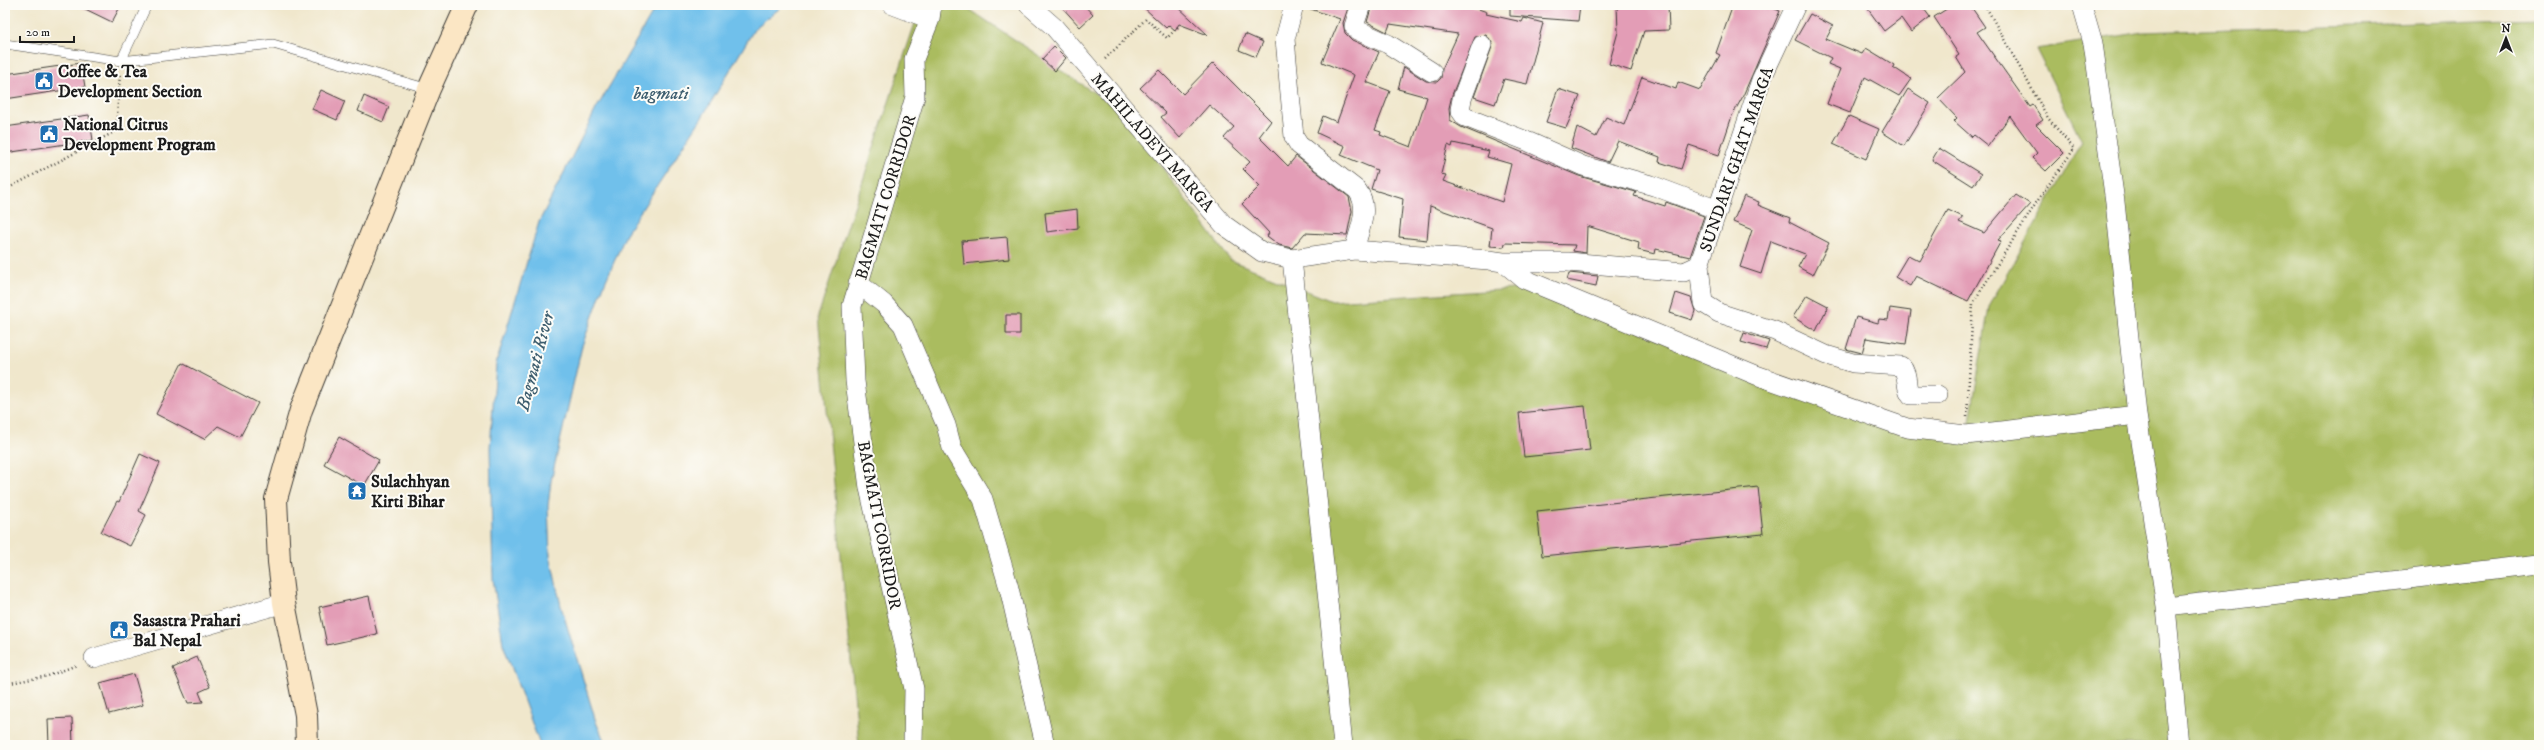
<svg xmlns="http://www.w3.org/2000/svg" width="2544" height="750" font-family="'IM FELL DW Pica',serif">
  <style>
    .green { fill: #aabc5f; stroke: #636c3e }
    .water { fill: #70c0eb; stroke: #466e84 }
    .building { fill: #e39db6; fill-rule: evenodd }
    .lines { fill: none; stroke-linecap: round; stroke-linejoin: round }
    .lane-casing { stroke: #3c3a36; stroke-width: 10 }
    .street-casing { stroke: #3c3a36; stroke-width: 20 }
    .secondary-casing { stroke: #3c3a36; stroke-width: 24 }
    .path { stroke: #3c3a36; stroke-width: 2.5; stroke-dasharray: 1 3; stroke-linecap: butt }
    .lane { stroke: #fff; stroke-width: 9 }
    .street { stroke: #fff; stroke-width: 19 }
    .secondary { stroke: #fbe6c4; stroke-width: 22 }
    .labels { text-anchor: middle; stroke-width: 4; stroke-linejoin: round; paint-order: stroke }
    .poi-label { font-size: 17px; font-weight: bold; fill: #1c1c1c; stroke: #fdfcf7; text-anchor: start }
    .street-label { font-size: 17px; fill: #1c1c1c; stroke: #fdfcf7 }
    .water-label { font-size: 18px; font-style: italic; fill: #3e5e6f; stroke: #fdfcf7 }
  </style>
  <rect width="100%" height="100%" fill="#fdfcf7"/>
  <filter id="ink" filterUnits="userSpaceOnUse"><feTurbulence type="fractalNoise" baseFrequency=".025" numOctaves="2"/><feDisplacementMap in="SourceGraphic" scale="8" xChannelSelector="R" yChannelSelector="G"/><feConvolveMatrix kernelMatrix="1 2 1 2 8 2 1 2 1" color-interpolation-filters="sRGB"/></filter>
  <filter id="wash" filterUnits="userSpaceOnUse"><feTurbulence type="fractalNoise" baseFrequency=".012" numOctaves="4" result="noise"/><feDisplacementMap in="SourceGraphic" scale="16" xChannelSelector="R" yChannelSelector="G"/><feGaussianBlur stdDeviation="0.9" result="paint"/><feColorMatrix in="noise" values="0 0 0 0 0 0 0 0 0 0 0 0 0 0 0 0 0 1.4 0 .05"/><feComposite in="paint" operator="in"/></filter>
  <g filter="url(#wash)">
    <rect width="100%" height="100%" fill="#f0e7cc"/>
    <!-- green -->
    <path class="green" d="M921 5H963L1120 110 1230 260 1332 301 1530 288 1879 426 1967 439 1989 306 2082 141 2036 49 2143 32 2539 19V745H859L818 316Z"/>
    <!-- water -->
    <path class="water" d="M657 5H784L755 28 701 119 627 232 604 285 582 346 551 481 548 506 550 555 561 606 596 722 606 745H540L503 644 493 579 490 448 496 364 539 222 596 109Z"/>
    <g id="blocks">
      <!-- building -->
      <path class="building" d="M77 5H121L112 22Z
        M1060 5H1084L1093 15 1080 27Z
        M1141 5H1176L1208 35 1179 24 1175 30 1169 25 1166 28Z
        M1306 5H1349L1343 23 1345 33 1352 40 1379 52 1366 82 1390 91 1375 130 1381 132 1380 135 1411 147 1427 97 1398 89 1404 67 1426 81 1437 82 1441 78 1442 69 1458 34 1390 24 1387 32 1367 22 1372 5 1470 6 1487 12 1486 14 1522 22 1524 18 1543 23 1527 84 1504 79 1495 104 1474 97 1493 44 1486 35 1475 37 1452 95 1449 108 1450 120 1461 127 1579 176 1636 192 1634 196 1665 206 1666 202 1704 216 1690 257 1656 249 1655 254 1638 250 1639 242 1587 226 1586 253 1573 251 1575 245 1505 243 1504 247 1490 246 1492 228 1430 206 1427 240 1399 237 1403 199 1371 189 1377 170 1341 155 1345 146 1317 133 1323 116 1337 122 1354 75 1322 62 1340 19 1305 7ZM1453 143 1489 151 1487 157 1511 164 1502 202 1443 181 1446 175 1441 174 1448 145 1452 147Z
        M1510 5H1580L1578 21 1510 16Z
        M1617 5H1668L1669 30 1644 31 1631 71 1609 64 1618 32Z
        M1733 5H1765L1780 11 1742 98 1732 116 1719 155 1689 145 1681 169 1659 162 1660 157 1618 141 1608 162 1571 148 1577 127 1596 137 1606 117 1624 125 1642 77 1676 89 1678 82 1700 90 1720 55 1716 53Z
        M1865 5H1921L1930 17 1911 32 1901 18 1884 31Z
        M1953 5H1969L1974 11 1985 27 1977 32 2030 107 2033 105 2043 120 2036 125 2064 153 2046 171 2032 158 2037 153 2010 116 1988 146 1974 135 1972 137 1954 121 1957 118 1938 98 1965 72 1956 57 1959 55 1934 17Z
        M1810 14 1833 26 1826 39 1862 54 1866 48 1894 65 1893 67 1911 79 1899 96 1865 77 1850 113 1827 104 1840 69 1828 64 1831 58 1795 40Z
        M1245 34 1263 42 1256 57 1239 50Z
        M1054 46 1066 58 1055 71 1042 59Z
        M81 63 85 87 5 99V74Z
        M1213 63 1271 121 1259 137 1288 166 1296 156 1349 197 1352 211 1347 235 1305 233 1292 248 1279 245 1267 236 1269 233 1242 204 1260 186 1243 169 1250 162 1224 138 1234 127 1209 105 1180 138 1161 117 1166 113 1140 88 1159 70 1183 94Z
        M1558 89 1580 96 1566 128 1546 122Z
        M1908 89 1930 103 1904 146 1882 132Z
        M321 90 345 101 337 120 312 109Z
        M364 96 389 107 383 122 358 111Z
        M89 115 93 140 5 153V127Z
        M1849 116 1879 129 1866 159 1833 144Z
        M1939 148 1981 174 1973 186 1932 160Z
        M2016 195 2030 204 1998 240 2001 241 1968 301 1916 276 1910 286 1895 277 1908 255 1920 261 1948 210 1963 217 1959 222 1984 233Z
        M1744 196 1759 202 1758 205 1790 218 1789 222 1829 243 1813 275 1798 267 1805 254 1771 241 1761 274 1740 267 1752 230 1733 222Z
        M1077 209 1078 228 1047 232 1045 213Z
        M1007 237 1009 259 964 264 962 241Z
        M1569 273 1598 276 1596 286 1567 280Z
        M1676 293 1691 298 1695 311 1692 320 1670 313Z
        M1807 295 1828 306 1816 331 1793 317Z
        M1890 308 1911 311 1906 344 1866 338 1862 353 1846 349 1856 317 1878 323 1879 319 1888 320Z
        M1006 315H1020V334H1006Z
        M1744 333 1769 341 1766 349 1741 342Z
        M182 363 258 403 240 437 218 426 204 439 156 414Z
        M1585 406 1590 450 1524 457 1519 413Z
        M339 437 379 460 364 486 324 464Z
        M140 454 160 463 139 511 146 515 130 546 101 532 117 501 119 502Z
        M1758 487 1763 534 1542 556 1537 511Z
        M369 596 377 634 327 645 319 607Z
        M197 657 210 687 199 692 203 702 188 703 173 668Z
        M134 674 143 705 109 714 100 683Z
        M72 718 73 745H49L48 719Z"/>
    </g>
  </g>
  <g filter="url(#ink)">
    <use href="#blocks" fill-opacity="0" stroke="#3c3a36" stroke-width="1"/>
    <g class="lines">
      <!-- lane casing -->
      <g class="lane-casing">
        <path id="lane" d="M5 44 121 61 273 44 429 89
          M121 61 147 5"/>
      </g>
      <!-- street casing -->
      <g class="street-casing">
        <path id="street" d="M893 5 930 19
          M1029 5 1054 27 1224 225 1262 252 1292 259 1354 250 1489 260 1503 262 1524 279 1756 375 1907 428 1966 435 2137 415
          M1294 5 1285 39 1294 137 1299 145 1357 190C1371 208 1359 230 1354 250
          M1361 5 1354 26 1357 30 1388 44 1432 72
          M2082 5 2093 43 2115 202 2137 415 2166 607 2179 745
          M1482 45 1462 99 1460 110 1465 117 1529 142 1583 166 1654 186 1718 210
          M1292 259 1343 745
          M1503 262H1568L1684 272 1699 265 1761 80 1796 5
          M1699 265 1703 303 1719 313 1775 331 1826 355 1853 363 1901 366C1910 376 1904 387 1911 395H1938
          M858 283 884 304 903 325 946 425 952 448 983 499 1009 588 1045 745
          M2166 607 2539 564
          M94 658 284 603
          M913 745 914 689 869 488 855 381 852 306 915 97 914 59 930 19 932 5"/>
      </g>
      <!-- secondary casing -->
      <g class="secondary-casing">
        <path id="secondary" d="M307 745 306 715 284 603 279 562 276 499 301 410 429 89 467 5"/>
      </g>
      <!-- path -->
      <path class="path" d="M1105 59 1146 19 1167 38 1180 25
        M5 190 116 131 120 73
        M1967 417 1973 303 2040 197 2074 149 2048 118 1985 5
        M5 684 48 676 77 665"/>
      <!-- lane -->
      <use href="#lane" class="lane"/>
      <!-- street -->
      <use href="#street" class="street"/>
      <!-- secondary -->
      <use href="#secondary" class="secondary"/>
    </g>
  </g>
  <!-- icons -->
  <defs>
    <g id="civic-square" transform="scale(1)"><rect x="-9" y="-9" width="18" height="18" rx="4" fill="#1f6fb2" stroke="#fdfcf7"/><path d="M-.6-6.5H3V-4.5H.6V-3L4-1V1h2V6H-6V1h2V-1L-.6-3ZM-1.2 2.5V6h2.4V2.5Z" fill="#fff"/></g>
    <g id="temple-square" transform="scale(1)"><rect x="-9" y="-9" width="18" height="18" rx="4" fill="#1f6fb2" stroke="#fdfcf7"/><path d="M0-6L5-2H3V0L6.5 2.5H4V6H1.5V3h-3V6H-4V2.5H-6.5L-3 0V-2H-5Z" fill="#fff"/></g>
  </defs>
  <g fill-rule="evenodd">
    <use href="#civic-square" x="44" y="81"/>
    <use href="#civic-square" x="49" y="134"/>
    <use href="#temple-square" x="357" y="491"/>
    <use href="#civic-square" x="119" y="630"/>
  </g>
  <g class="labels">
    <!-- poi labels -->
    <g class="poi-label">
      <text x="58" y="77">Coffee &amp; Tea<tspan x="58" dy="20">Development Section</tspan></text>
      <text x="63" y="130">National Citrus<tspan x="63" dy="20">Development Program</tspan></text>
      <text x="371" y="487">Sulachhyan<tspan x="371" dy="20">Kirti Bihar</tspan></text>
      <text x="133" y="626">Sasastra Prahari<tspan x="133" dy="20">Bal Nepal</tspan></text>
    </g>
    <!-- street labels -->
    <g class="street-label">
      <text transform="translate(1153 142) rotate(49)" y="6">MAHILADEVI MARGA</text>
      <text transform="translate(1736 159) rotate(-71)" y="6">SUNDARI GHAT MARGA</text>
      <text transform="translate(885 197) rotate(-73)" y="6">BAGMATI CORRIDOR</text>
      <text transform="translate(880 525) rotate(79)" y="6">BAGMATI CORRIDOR</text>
    </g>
    <!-- water labels -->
    <g class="water-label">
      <text x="661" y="99">bagmati</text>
      <text transform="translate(535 361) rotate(-75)" y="6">Bagmati River</text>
    </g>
  </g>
  <!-- margin -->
  <rect width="2544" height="750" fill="none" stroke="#fdfcf7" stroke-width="20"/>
  <!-- north arrow -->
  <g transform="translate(2506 38)" stroke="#fdfcf7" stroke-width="3" paint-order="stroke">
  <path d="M0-3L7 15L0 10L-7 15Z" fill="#1c1c1c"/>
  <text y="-6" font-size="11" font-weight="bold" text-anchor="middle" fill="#1c1c1c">N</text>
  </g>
  <!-- scale -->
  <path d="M20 36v6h54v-6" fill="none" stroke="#1c1c1c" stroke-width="2"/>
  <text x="26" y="36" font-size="12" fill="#1c1c1c" stroke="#fdfcf7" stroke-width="3" paint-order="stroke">20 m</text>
</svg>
